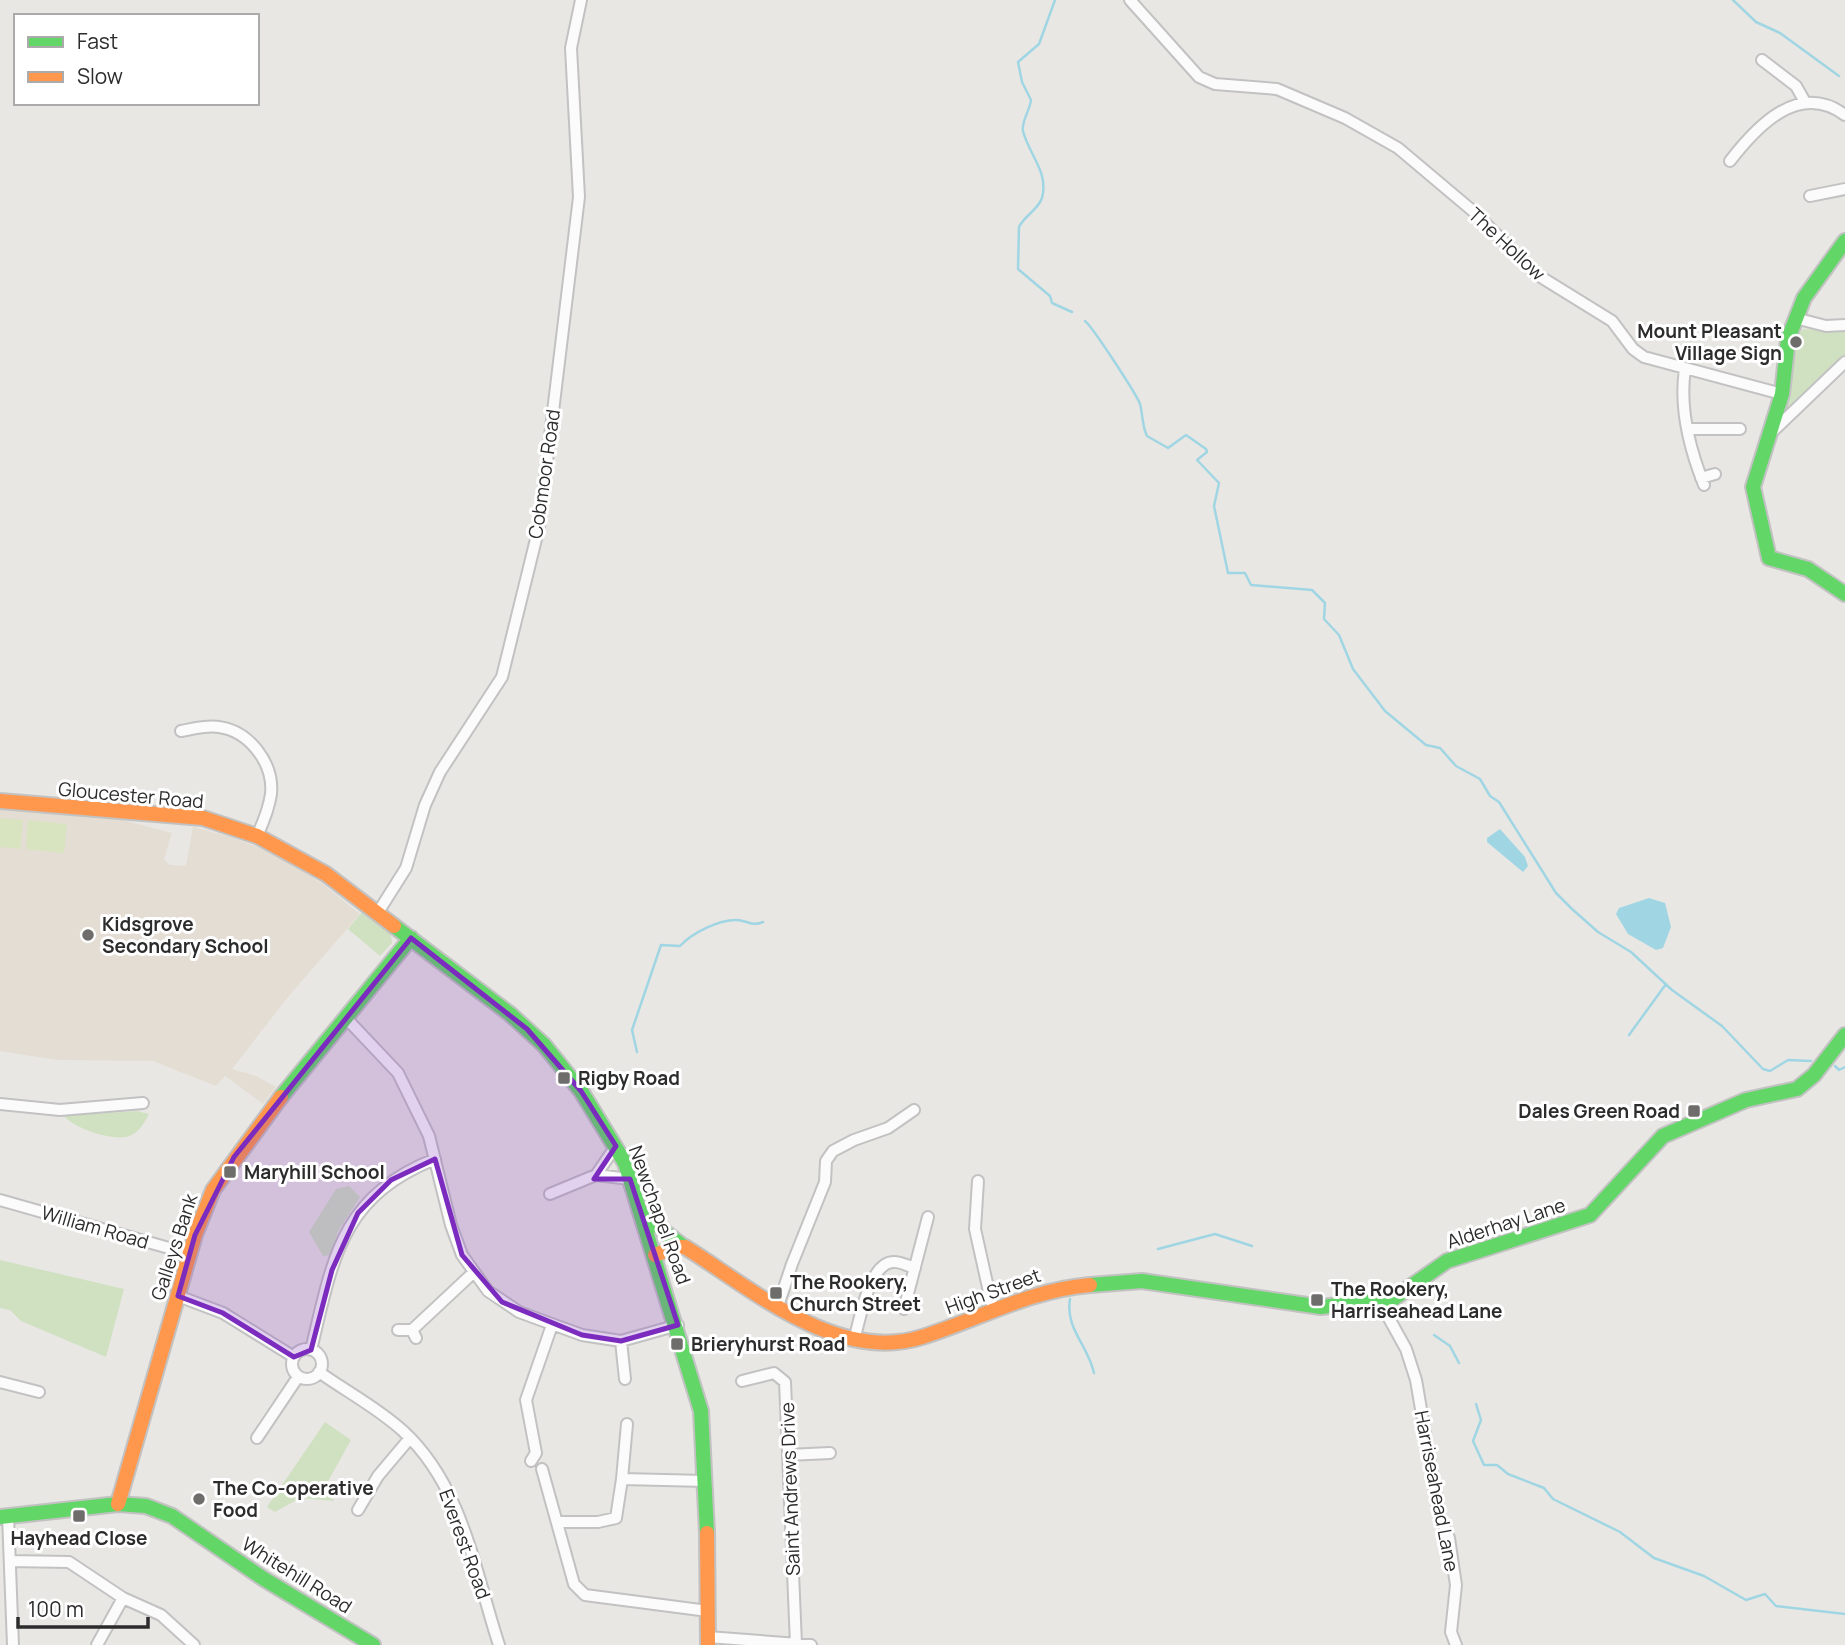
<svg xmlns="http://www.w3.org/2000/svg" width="1845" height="1645" font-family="Manrope,sans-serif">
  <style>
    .education { fill: #e3ddd3 }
    .green { fill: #cfe1c1 }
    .pitch { fill: #d8e4bf }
    .water { fill: #a0d6e3 }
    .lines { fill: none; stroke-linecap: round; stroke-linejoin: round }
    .stream { stroke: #a0d6e3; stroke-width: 2.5 }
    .street-casing { stroke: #c2c2c2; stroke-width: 14 }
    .fast-casing { stroke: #c2c2c2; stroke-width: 18 }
    .slow-casing { stroke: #c2c2c2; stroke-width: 18 }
    .street { stroke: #fcfbfb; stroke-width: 10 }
    .fast { stroke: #63d668; stroke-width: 14 }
    .slow { stroke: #ff974d; stroke-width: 14 }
    .marked { fill: #7b2cbf; fill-opacity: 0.2; stroke: #7b2cbf; stroke-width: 5; stroke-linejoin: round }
    .poi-dot { fill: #6e6d6c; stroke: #fff; stroke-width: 2.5 }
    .labels { text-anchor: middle; stroke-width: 6; stroke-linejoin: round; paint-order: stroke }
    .street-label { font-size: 19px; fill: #2c2c2c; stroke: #fff }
    .poi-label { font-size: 19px; font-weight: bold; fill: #2c2c2c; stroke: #fff; text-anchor: start }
  </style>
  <rect width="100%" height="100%" fill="#e9e7e4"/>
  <!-- education -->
  <path class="education" d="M0 809 119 819 172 833 164 860 170 865 186 866 193 827 231 837 271 852 323 884 360 914 288 997 232 1069 256 1076 276 1087 263 1104 225 1076 216 1086 153 1061 57 1060 0 1051Z"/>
  <!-- green -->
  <path class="green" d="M1803 329 1845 331V359L1802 394 1803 397 1778 423 1785 403H1788L1795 340Z
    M364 910C376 919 392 927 392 943L380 956 348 929Z
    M137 1111 149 1114C144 1124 137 1135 126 1137 109 1140 74 1128 64 1116Z
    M349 1186 360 1197 338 1231 332 1255 323 1256 309 1232 336 1189Z
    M0 1260 124 1289 106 1357 21 1321 10 1310 0 1308Z
    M325 1422 351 1440 322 1492 335 1501 300 1498 275 1512 267 1507Z"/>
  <!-- pitch -->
  <path class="pitch" d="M0 818 23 820 20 849 0 847Z
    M28 820 67 824 64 853 26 849Z"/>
  <!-- water -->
  <path class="water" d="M1500 829 1525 857 1528 866 1523 872 1487 842V838Z
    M1649 898 1665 903 1671 927 1663 948 1656 950 1628 934 1616 914 1619 908Z"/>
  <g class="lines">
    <!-- stream -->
    <path class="stream" d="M1055 0 1039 44 1018 62 1022 82 1031 100C1030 110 1021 122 1023 131 1029 155 1049 172 1042 198 1038 210 1024 216 1019 227L1018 269 1050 296 1052 303 1072 312
      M1733 0 1756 22 1780 33 1839 76
      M1085 321C1092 326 1137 395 1140 404 1143 415 1142 426 1147 436L1168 448 1186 435 1206 449 1207 452 1197 460 1219 483 1214 506 1228 573H1245L1251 585 1312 590 1325 603 1324 619 1339 635 1353 669 1385 711 1426 745 1440 748 1456 766 1480 779 1490 796 1499 802 1556 893 1572 909 1598 932 1631 952 1672 990 1722 1026 1763 1069 1770 1071 1788 1060 1811 1061
      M1629 1035 1666 984
      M637 1052 632 1030 661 945 680 946C692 933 718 920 736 920 747 920 751 927 763 922
      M1835 1066 1839 1070 1845 1067
      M1158 1249 1215 1234 1252 1246
      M1070 1299C1065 1329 1088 1345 1094 1373
      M1434 1335 1450 1346 1459 1363
      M1476 1404 1481 1420 1473 1441 1484 1465H1497L1508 1474 1544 1488 1553 1499 1620 1532 1654 1558 1704 1576 1746 1600 1765 1594 1776 1606 1845 1614"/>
    <!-- street casing -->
    <g class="street-casing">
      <path id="street" d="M1130 0 1199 77 1215 84 1277 89 1345 118 1398 148 1474 212 1536 274 1612 321 1633 349 1644 357 1782 394
        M1762 60 1796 86 1805 102
        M1730 161C1757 126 1799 81 1845 115
        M1810 196 1845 189
        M1795 318 1826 326 1845 325
        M1685 369C1679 408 1690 450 1704 485
        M1688 429H1740
        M1771 433 1845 362
        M1701 478 1715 474
        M181 731C192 729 207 725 219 727 249 731 274 763 271 794 269 808 263 823 257 836
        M377 914 406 868 425 805 440 772 502 677 539 527 579 197 571 48 581 0
        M345 1017 398 1073 429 1136 451 1225 462 1255 488 1291 519 1312 582 1335 621 1341 678 1325
        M0 1104 60 1110 143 1103
        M596 1175 616 1146
        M978 1181 975 1229 993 1310
        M550 1194 596 1175 630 1179
        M0 1200 190 1254
        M178 1296 223 1313 294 1357
        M1380 1302 1406 1349 1416 1380 1439 1514 1449 1538 1456 1585 1451 1632 1456 1645
        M779 1303 792 1264 825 1182 826 1161 833 1151 854 1140 888 1128 914 1110
        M904 1309 928 1217
        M398 1330H412L416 1338
        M412 1330 474 1272
        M854 1340C860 1320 869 1263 893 1262 899 1261 908 1266 915 1268
        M621 1341 625 1379
        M292 1364a15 15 0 1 1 30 0a15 15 0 1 1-30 0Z
        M311 1350C333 1259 340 1197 435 1159
        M319 1372C347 1392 378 1408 403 1431 463 1486 475 1572 499 1645
        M742 1381 774 1373 785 1382 796 1644
        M0 1382 39 1392
        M257 1438 298 1377
        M788 1455 830 1453
        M531 1461 536 1453 526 1400 552 1325
        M542 1469 574 1584 585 1595 708 1611
        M622 1479 627 1424
        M358 1510 378 1476 410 1438
        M8 1516 13 1645
        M559 1522H598L616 1518 622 1479 706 1481
        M10 1561 69 1562 123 1598 161 1615 194 1645
        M708 1637 811 1645
        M97 1645 123 1598"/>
    </g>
    <!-- fast casing -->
    <g class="fast-casing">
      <path id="fast" d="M1845 241 1804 298 1788 339 1782 394 1753 487 1769 558 1808 569 1845 594
        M394 926 510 1014 544 1045 581 1091 625 1163 701 1411 707 1533
        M281 1097 411 938
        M642 1214 684 1247
        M1090 1285 1142 1281 1321 1307 1393 1299 1447 1261 1590 1215 1663 1136 1746 1100 1797 1089 1814 1075 1845 1035
        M0 1517 118 1504 146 1506 172 1516 264 1579 373 1645"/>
    </g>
    <!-- slow casing -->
    <g class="slow-casing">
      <path id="slow" d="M0 801 203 818 257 836 326 874 394 926
        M655 1255 675 1247H685C752 1289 838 1364 922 1337 979 1319 1030 1290 1090 1285
        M118 1504 195 1235 213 1190 281 1097
        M707 1533 708 1645"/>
    </g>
    <!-- street -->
    <use href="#street" class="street"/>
    <!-- fast -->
    <use href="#fast" class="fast"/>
    <!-- slow -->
    <use href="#slow" class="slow"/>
  </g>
  <!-- marked area -->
  <path class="marked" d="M411 938 527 1029 581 1091 616 1146 594 1179H630L678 1325 621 1341 582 1335 502 1302 462 1255 435 1159 391 1180 358 1213 332 1270 311 1350 294 1357 223 1313 178 1296 195 1235 234 1157Z"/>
  <!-- markers -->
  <g class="poi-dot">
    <circle cx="1796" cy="342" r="7"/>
    <circle cx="88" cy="935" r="7"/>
    <rect x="557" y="1071" width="14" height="14" rx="3.5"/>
    <rect x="1687" y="1104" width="14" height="14" rx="3.5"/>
    <rect x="223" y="1165" width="14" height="14" rx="3.5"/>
    <rect x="769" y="1286" width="14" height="14" rx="3.5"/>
    <rect x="1310" y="1293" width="14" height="14" rx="3.5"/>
    <rect x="670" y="1337" width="14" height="14" rx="3.5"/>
    <circle cx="199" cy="1499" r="7"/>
    <rect x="72" y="1509" width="14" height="14" rx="3.5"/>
  </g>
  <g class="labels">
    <!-- street labels -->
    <g class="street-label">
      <text transform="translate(1507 244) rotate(43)" y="7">The Hollow</text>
      <text transform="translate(544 474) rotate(-82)" y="7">Cobmoor Road</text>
      <text transform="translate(131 795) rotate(5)" y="7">Gloucester Road</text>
      <text transform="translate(660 1215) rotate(70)" y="7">Newchapel Road</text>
      <text transform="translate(1506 1223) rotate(-18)" y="7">Alderhay Lane</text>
      <text transform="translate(95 1227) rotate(16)" y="7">William Road</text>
      <text transform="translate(174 1247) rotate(-72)" y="7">Galleys Bank</text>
      <text transform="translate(993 1291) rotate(-20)" y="7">High Street</text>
      <text transform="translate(790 1489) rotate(-92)" y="7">Saint Andrews Drive</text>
      <text transform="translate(1437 1491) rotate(79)" y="7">Harriseahead Lane</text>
      <text transform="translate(465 1544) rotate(70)" y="7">Everest Road</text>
      <text transform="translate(297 1575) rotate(32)" y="7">Whitehill Road</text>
    </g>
    <!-- poi labels -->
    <g class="poi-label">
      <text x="1782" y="338" text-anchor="end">Mount Pleasant<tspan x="1782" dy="22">Village Sign</tspan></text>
      <text x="102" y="931">Kidsgrove<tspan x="102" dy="22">Secondary School</tspan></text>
      <text x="578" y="1085">Rigby Road</text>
      <text x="1680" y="1118" text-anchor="end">Dales Green Road</text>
      <text x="244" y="1179">Maryhill School</text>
      <text x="790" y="1289">The Rookery,<tspan x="790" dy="22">Church Street</tspan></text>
      <text x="1331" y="1296">The Rookery,<tspan x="1331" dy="22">Harriseahead Lane</tspan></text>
      <text x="691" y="1351">Brieryhurst Road</text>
      <text x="213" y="1495">The Co-operative<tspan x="213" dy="22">Food</tspan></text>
      <text x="79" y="1545" text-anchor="middle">Hayhead Close</text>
    </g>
  </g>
  <!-- legend -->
  <rect x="14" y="14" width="245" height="91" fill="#ffffff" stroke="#ababab" stroke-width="2"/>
  <rect x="28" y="37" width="35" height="10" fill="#63d668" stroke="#ababab" stroke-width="2"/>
  <text x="77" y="49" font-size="21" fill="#2c2c2c">Fast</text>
  <rect x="28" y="72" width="35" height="10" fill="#ff974d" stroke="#ababab" stroke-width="2"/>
  <text x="77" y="84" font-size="21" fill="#2c2c2c">Slow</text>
  <!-- scale -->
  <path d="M18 1617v10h130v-10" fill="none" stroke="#2c2c2c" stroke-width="3.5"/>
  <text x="28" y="1617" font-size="21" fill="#2c2c2c" stroke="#ffffff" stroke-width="5" paint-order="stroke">100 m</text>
</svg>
